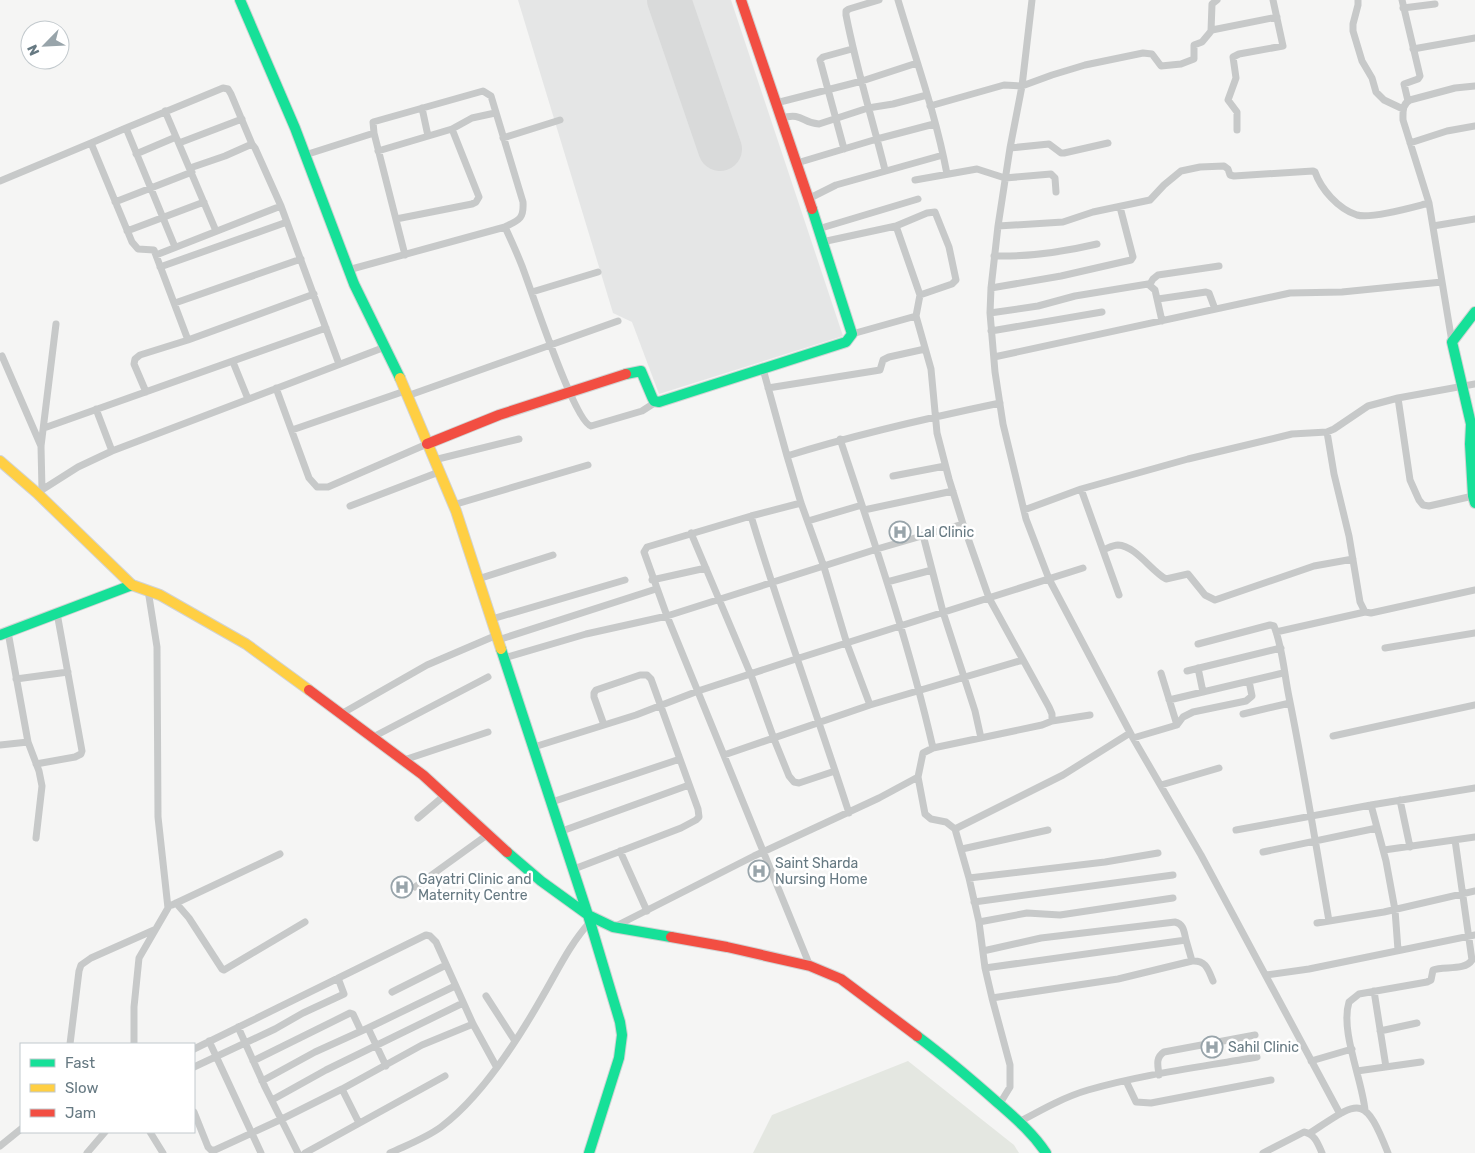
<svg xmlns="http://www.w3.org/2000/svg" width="1475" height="1153" font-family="Rubik,sans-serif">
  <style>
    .built { fill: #e5e6e6 }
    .garden { fill: #e4e7e1 }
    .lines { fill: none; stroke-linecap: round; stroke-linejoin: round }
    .runway { stroke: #d9dada; stroke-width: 44 }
    .fast-casing { stroke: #d1d3d3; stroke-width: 12 }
    .slow-casing { stroke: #d1d3d3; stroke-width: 12 }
    .jam-casing { stroke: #d1d3d3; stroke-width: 12 }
    .street { stroke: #c7c9c9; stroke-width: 7 }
    .fast { stroke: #16e098; stroke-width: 10 }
    .slow { stroke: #ffcf43; stroke-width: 10 }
    .jam { stroke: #f24e42; stroke-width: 10 }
    .labels { text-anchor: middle; stroke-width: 5; stroke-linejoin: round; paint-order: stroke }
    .poi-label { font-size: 14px; fill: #667982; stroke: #fff; text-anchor: start }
  </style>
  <rect width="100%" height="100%" fill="#f5f5f4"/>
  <!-- built -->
  <path class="built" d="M518 0H731L843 336 659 394 632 322 613 313Z"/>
  <!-- garden -->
  <path class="garden" d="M908 1061 1014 1145 1019 1153H753L772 1115Z"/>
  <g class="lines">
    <!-- runway -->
    <path class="runway" d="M669 0 720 149"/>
    <!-- fast casing -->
    <g class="fast-casing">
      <path id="fast" d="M240 0 295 128 354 284 400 378
        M1475 312 1452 342 1471 424 1470 444 1473 496 1475 503
        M626 374 641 371 652 397 654 401 659 402 846 342 852 334 812 209
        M0 635 132 585
        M501 649 588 915 613 927 671 937
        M507 852 541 881 588 915 620 1022 622 1035 619 1058 589 1153
        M917 1036C945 1057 971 1079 998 1103 1015 1118 1033 1133 1046 1153"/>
    </g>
    <!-- slow casing -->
    <g class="slow-casing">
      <path id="slow" d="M400 378 456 511 501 649
        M0 461 37 493 132 585 160 595 246 644 309 690"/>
    </g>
    <!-- jam casing -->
    <g class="jam-casing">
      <path id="jam" d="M741 0 812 209
        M427 444 499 415 626 374
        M309 690 423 775 507 852
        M671 937 727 947 810 966 841 979 917 1036"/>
    </g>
    <!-- street -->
    <path class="street" d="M879 0 849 9 846 11V15C856 67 872 118 885 170
      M898 0C915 57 936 115 947 174
      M1032 0 1022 86 1010 148 998 226 991 288 990 313 995 372 1003 424 1026 519 1049 579 1133 738 1201 855 1340 1114
      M1358 0V5L1353 24V31L1362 61 1372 78 1376 92 1384 100 1403 109
      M1402 0 1420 76 1418 79 1404 84 1408 101
      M1403 8 1435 4
      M1211 31 1212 4 1217 0
      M1413 49 1475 38
      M776 103 862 81 917 63
      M930 106 1004 85 1022 86 1052 75 1085 65 1143 53 1152 54 1161 66 1181 64 1194 59V45L1202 42 1212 30 1277 17
      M422 108 428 136
      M165 111 216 231
      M781 118C804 112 801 123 819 124L868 108 893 104 927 95
      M1237 130V112L1228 100 1236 78 1233 57 1239 54 1283 46 1273 0
      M503 138 560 120
      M91 143 126 128
      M179 143 242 119
      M1410 143 1447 131 1475 126
      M1010 148 1049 144 1061 153H1064L1108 143
      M844 149 820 60 823 57 852 49
      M378 151 452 129 472 118 495 113
      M136 154 176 137
      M305 155 374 133
      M797 163 877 139 934 124
      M190 168 225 156 252 144
      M915 180 977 169 1005 178 1051 174 1055 178 1056 192
      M0 181 91 143 132 242 138 249 154 250 188 340
      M808 199 836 185 943 155
      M115 202 192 172
      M396 219 472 204 476 202 479 197 452 129
      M998 226 1063 222 1093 212 1150 200 1164 185 1181 171 1200 167 1224 166 1228 169 1230 175 1234 176 1313 171 1315 172C1321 189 1338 209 1357 215 1372 219 1413 207 1429 203
      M1433 226 1475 219
      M818 229 918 199
      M127 231 204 202
      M822 242 896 226 927 213 935 212 949 247 956 280 952 284 920 295
      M175 247 126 128 223 88 228 89 231 94 252 144 255 148 281 206
      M156 255 281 206 339 364
      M405 255 374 133 373 122 483 91 491 96 523 202C524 219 519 220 505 227 511 240 517 253 522 266 531 289 574 422 591 426L642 411 656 402
      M994 256C1029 257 1063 252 1097 244
      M160 267 287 222
      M348 270 505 227
      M1150 284 1153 279 1158 275 1219 266
      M991 288 1061 276 1131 260 1133 257 1120 207
      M532 292 598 272
      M1158 299 1206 292 1209 293 1215 309
      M175 303 301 259
      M990 313 1038 306 1075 296 1148 284 1155 290 1162 321
      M916 316 931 369 937 433 949 479 963 524
      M991 331 1102 312
      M852 334 916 316 920 295 896 226
      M1452 342 1429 203 1403 120C1403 112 1402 104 1410 100L1455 88 1475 86
      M2 356 41 446
      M994 357 1290 293 1342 292 1442 282
      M233 362 248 399
      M763 369 787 456
      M276 388 309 478 317 487H328L427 444
      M768 388 874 371 880 370 883 360 889 357 925 349
      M146 392 134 364 135 359 140 355 188 340 314 294
      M407 396 618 321
      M1398 398 1410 480 1419 500 1423 505 1429 506 1473 496
      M96 409 112 451
      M44 428 326 328
      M292 430 405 391
      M1327 432 1334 474 1349 536 1360 602 1365 612 1371 613 1475 590
      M434 460 519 439
      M893 476 945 466
      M1081 489 1119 595
      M42 490 41 446 56 324
      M37 493 78 467 112 451 385 347
      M801 503 751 516 647 547 644 552 667 616 810 966
      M453 505 588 465
      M350 506 439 472
      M864 510 953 491
      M1024 510 1081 489 1188 459 1292 434 1327 432 1334 429 1368 406 1398 398 1475 384
      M751 516C781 616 817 714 849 813
      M808 521 862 505
      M691 533 751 675 774 739 789 776 794 782 799 783 835 771
      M923 535 943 612 975 711 981 738
      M1103 550C1108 548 1113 545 1118 545 1136 546 1151 571 1166 579L1188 574 1205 595 1215 600 1314 566 1353 559
      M478 579 553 555
      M652 580 706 568
      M887 582 932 570
      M492 619 625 580
      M8 632 28 742 39 771 42 786 36 838
      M1276 632 1365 612
      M498 640 656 589
      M1198 644 1270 625 1274 626C1283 649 1284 673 1289 697 1304 771 1316 846 1329 921
      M1385 648 1475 633
      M504 658 586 634 667 616 877 549 963 524 989 598 1049 707 1052 714V721L1042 725 933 748
      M1198 668 1203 692
      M1187 671 1281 648
      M1161 673 1177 725
      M16 679 68 672
      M1169 700 1283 673
      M870 705 847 644 824 567 801 503 787 456C857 434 928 418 1000 403
      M341 714 427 665 497 635
      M1243 714 1290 703
      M1052 721 1090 715
      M1333 736 1475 705
      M373 737 488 677
      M1133 738 1177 725 1183 717 1193 712 1246 701 1252 696 1249 681
      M0 745 28 742
      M534 747 636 715 698 691 796 659 1083 568
      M724 755 870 705 1023 660
      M404 760 488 732
      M36 764 75 757 81 754 82 751 57 613
      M918 777 925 814 931 819 946 822 955 829 969 878 979 922 985 968 992 998 1010 1065V1087L999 1105
      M1161 785 1219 768
      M1400 800 1410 847
      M552 802 680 759
      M1371 805 1386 861 1395 910 1398 950
      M418 818 445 795
      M955 829 1063 775 1130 733
      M1236 830 1371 805 1475 788
      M562 831 689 785
      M962 849 1048 830
      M1384 850 1475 837
      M620 851 647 911
      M1263 852 1377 828
      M574 869 681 828 696 820 699 817 698 809 651 679 647 675H640L596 690 594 693V697L604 725
      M969 878 1105 862 1158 853
      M415 887 487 835
      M974 902 1173 875
      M176 903 189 918 222 969 224 970 305 922
      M172 905 280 854
      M979 922 1027 913 1060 915 1173 898
      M1317 923 1384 912 1475 891
      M614 927 754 856 879 798 918 777 923 753 933 748C909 643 874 541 840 439
      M983 951 1041 938 1175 922C1184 924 1184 932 1186 940
      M985 968 1186 940 1192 961C1206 960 1208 969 1213 981
      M1266 975 1309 969 1475 935
      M1374 991 1386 1067
      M392 992 446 965
      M486 996 515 1041
      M992 998 1118 979 1192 961
      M238 1027 265 1087 298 1153
      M368 1028 455 986
      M1380 1031 1417 1023
      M209 1041 261 1153
      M70 1044 79 971 81 965 91 958 154 930
      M134 1044V1007L139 958 168 908 158 817 157 647 148 590
      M194 1049 426 935 430 936 436 942 473 1024 496 1066
      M253 1061 350 1013 353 1014 361 1031
      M1311 1061 1352 1049
      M194 1067 275 1029 303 1013 344 994 338 978
      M1357 1071 1421 1062
      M1159 1075C1158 1066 1155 1058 1164 1052L1255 1035
      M262 1081 315 1052 368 1028 386 1066
      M1126 1081 1136 1102 1151 1103 1271 1080
      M342 1089 359 1123
      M272 1100 326 1070 463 1003
      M1365 1110C1362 1079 1340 1031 1349 1002L1359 994 1427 982 1431 980 1433 970C1444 966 1465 971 1472 960L1455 840
      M194 1112 208 1147 211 1150H215L282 1119 342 1089 422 1045 473 1024
      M1019 1122C1041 1110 1064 1097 1088 1090 1143 1074 1201 1067 1257 1057
      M150 1132 163 1153
      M1310 1133C1359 1101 1364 1092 1388 1153
      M0 1146 21 1129
      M87 1153 105 1132
      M305 1153 445 1076
      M390 1153C407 1145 426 1138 441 1127 480 1098 517 1041 541 999 557 972 569 945 590 922L588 920
      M1263 1153 1304 1132C1315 1134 1318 1144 1322 1153"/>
    <!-- fast -->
    <use href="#fast" class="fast"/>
    <!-- slow -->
    <use href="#slow" class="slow"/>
    <!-- jam -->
    <use href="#jam" class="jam"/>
  </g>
  <!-- icons -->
  <defs>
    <g id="hospital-ring" transform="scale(1.125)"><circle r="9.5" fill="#fff" stroke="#98a4aa" stroke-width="1.5"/><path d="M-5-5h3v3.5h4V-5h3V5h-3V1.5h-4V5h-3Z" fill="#98a4aa"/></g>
  </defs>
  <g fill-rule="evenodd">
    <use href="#hospital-ring" x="900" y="532"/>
    <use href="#hospital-ring" x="759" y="871"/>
    <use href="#hospital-ring" x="402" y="887"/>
    <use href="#hospital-ring" x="1212" y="1047"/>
  </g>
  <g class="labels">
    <!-- poi labels -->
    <g class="poi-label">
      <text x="916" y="537">Lal Clinic</text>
      <text x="775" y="868">Saint Sharda<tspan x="775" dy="16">Nursing Home</tspan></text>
      <text x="418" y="884">Gayatri Clinic and<tspan x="418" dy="16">Maternity Centre</tspan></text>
      <text x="1228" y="1052">Sahil Clinic</text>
    </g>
  </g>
  <!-- legend -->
  <rect x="20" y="1043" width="175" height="90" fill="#ffffff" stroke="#c2c9cd"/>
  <rect x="30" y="1059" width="25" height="8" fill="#16e098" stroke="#c2c9cd"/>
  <text x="65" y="1068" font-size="15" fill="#667982">Fast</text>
  <rect x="30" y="1084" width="25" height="8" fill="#ffcf43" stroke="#c2c9cd"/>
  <text x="65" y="1093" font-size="15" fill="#667982">Slow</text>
  <rect x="30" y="1109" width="25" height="8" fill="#f24e42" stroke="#c2c9cd"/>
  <text x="65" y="1118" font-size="15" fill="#667982">Jam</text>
  <!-- north arrow -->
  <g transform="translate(45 45) rotate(246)"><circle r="24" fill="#ffffff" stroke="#c2c9cd"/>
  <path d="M0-4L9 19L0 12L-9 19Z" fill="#98a4aa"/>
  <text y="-8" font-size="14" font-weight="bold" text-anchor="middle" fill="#667982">N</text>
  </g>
</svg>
